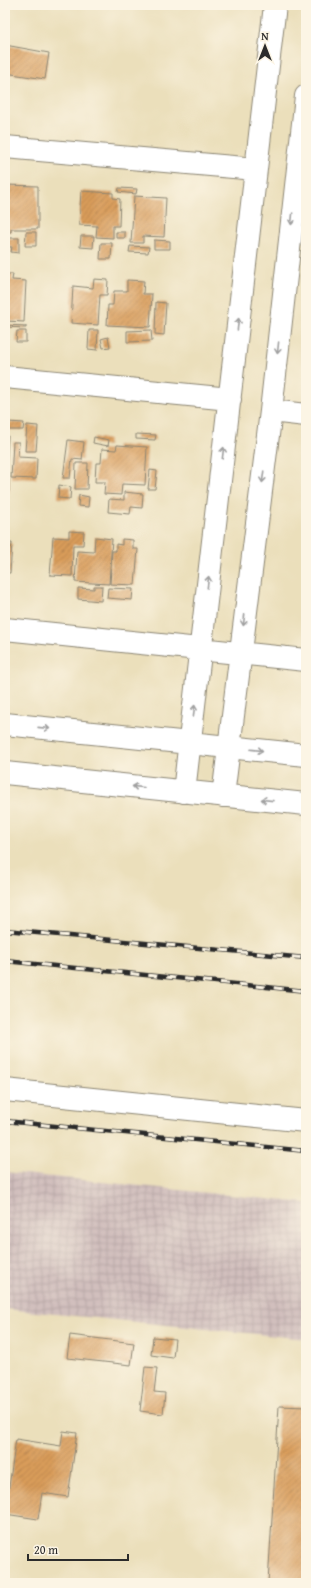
<svg xmlns="http://www.w3.org/2000/svg" width="311" height="1588" font-family="'Gentium Book Plus',serif">
  <style>
    .industrial { fill: url(#industrial-grid) }
    .building { fill: url(#building-hatch) }
    .lines { fill: none; stroke-linecap: round; stroke-linejoin: round }
    .minor-casing { stroke: #8b8573; stroke-width: 24 }
    .minor { stroke: #fff; stroke-width: 22 }
    .rail-casing { stroke: #2b2b2b; stroke-width: 4.5 }
    .rail { stroke: #fcf5e5; stroke-width: 3; stroke-dasharray: 9; stroke-linecap: butt }
    .oneway { stroke: #a0a0a0 }
  </style>
  <defs>
    <pattern id="industrial-grid" width="8" height="8" patternUnits="userSpaceOnUse"><rect width="8" height="8" fill="#d1bfbd"/><path d="M0 4h8M4 0v8" fill="none" stroke="#b4a4a3"/></pattern>
    <pattern id="building-hatch" width="6" height="6" patternUnits="userSpaceOnUse"><rect width="6" height="6" fill="#d99c5a"/><path d="M-1 1l2-2M0 6l6-6M5 7l2-2" fill="none" stroke="#b07f4b"/></pattern>
  </defs>
  <rect width="100%" height="100%" fill="#fcf5e5"/>
  <filter id="ink" filterUnits="userSpaceOnUse"><feTurbulence type="fractalNoise" baseFrequency=".025" numOctaves="2"/><feDisplacementMap in="SourceGraphic" scale="8" xChannelSelector="R" yChannelSelector="G"/><feConvolveMatrix kernelMatrix="1 2 1 2 8 2 1 2 1" color-interpolation-filters="sRGB"/></filter>
  <filter id="wash" filterUnits="userSpaceOnUse"><feTurbulence type="fractalNoise" baseFrequency=".012" numOctaves="4" result="noise"/><feDisplacementMap in="SourceGraphic" scale="16" xChannelSelector="R" yChannelSelector="G"/><feGaussianBlur stdDeviation="0.9" result="paint"/><feColorMatrix in="noise" values="0 0 0 0 0 0 0 0 0 0 0 0 0 0 0 0 0 1.4 0 .05"/><feComposite in="paint" operator="in"/></filter>
  <g filter="url(#wash)">
    <rect width="100%" height="100%" fill="#ebdfbb"/>
    <!-- industrial -->
    <path class="industrial" d="M5 1172 306 1203V1339L5 1309Z"/>
    <g id="blocks">
      <!-- building -->
      <path class="building" d="M5 45 49 53 45 79 5 73Z
        M5 185 38 186V229H11V232H5Z
        M119 188 137 189 136 194 118 192Z
        M81 191 113 193V198L120 199 119 226H113V238L96 237 97 226 79 225Z
        M134 196 166 198 164 237 143 236V243H131Z
        M26 232H36V246H25Z
        M116 232H125V238H116Z
        M81 236H94L93 248 80 247Z
        M5 238H19V253L11 252 12 247H5Z
        M154 240 170 241V249H154Z
        M101 243H112L111 259H100Z
        M130 246 149 247 148 253 129 252Z
        M5 274H13L12 280 26 281 24 322 5 321Z
        M94 279 108 280 107 295H100L98 325 71 323 73 286 93 288Z
        M127 280 144 281 143 294H152L150 327 107 325 108 305H113L114 291H127Z
        M156 302 166 303 164 335 155 334Z
        M5 325 26 326V328L5 327Z
        M89 330H98L97 350 88 349Z
        M151 330 152 341 127 342V331Z
        M17 331H26V342H16Z
        M108 337 110 347 103 348 101 339Z
        M8 422 24 423 23 430H7Z
        M27 425 38 426 36 451H25Z
        M136 434 156 435 155 440 136 439Z
        M5 436H8L6 470H5Z
        M94 437 109 440 108 446 93 443Z
        M68 440 84 442 82 460 72 459 70 478H63Z
        M13 442H19L18 457 37 458 36 479 11 478Z
        M117 445 147 447 145 485 122 484 121 495 104 494 105 482H95L96 463H101L102 449 116 450Z
        M76 463H88L87 489H75Z
        M150 470 157 471 155 489H148Z
        M5 479H9V492H5Z
        M59 485 71 487 70 499 58 498Z
        M124 492 143 494 142 508 131 507 130 514 108 512 109 499 124 500Z
        M79 495 89 497 88 507 78 506Z
        M69 531 84 532 83 545H73L72 576 50 575 53 537 69 538Z
        M95 537 112 539 109 584 75 582 77 551 94 552Z
        M122 539 133 540V549H138L135 585 110 584 112 551H116V544L122 545Z
        M5 543H12L10 573H5Z
        M94 586H102L101 601 78 599V588L94 589Z
        M108 588 133 589 132 600 107 598Z
        M70 1335 134 1343 131 1365 67 1358Z
        M153 1337 175 1339 173 1358 151 1355Z
        M145 1367 157 1368 154 1392 165 1393 163 1414 140 1411Z
        M279 1406 306 1407V1583H268Z
        M63 1431 77 1433 68 1497 42 1493 38 1519 5 1514 16 1439 61 1446Z"/>
    </g>
  </g>
  <g filter="url(#ink)">
    <use href="#blocks" fill-opacity="0" stroke="#8b8573" stroke-width="1"/>
    <g class="lines">
      <!-- minor casing -->
      <g class="minor-casing">
        <path id="minor" d="M5 147 256 169
          M5 377 230 399
          M271 411 306 415
          M5 629 306 660
          M5 724 306 755
          M5 773 306 804
          M184 792 275 5
          M223 796 271 411 306 96
          M5 1090 306 1121"/>
      </g>
      <!-- minor -->
      <use href="#minor" class="minor"/>
      <!-- rail casing -->
      <g class="rail-casing">
        <path id="rail" d="M5 930 306 958
          M5 961 306 991
          M5 1121 306 1151"/>
      </g>
      <!-- rail -->
      <use href="#rail" class="rail"/>
    </g>
    <!-- one-way arrows -->
    <defs><path id="oneway-shaft" d="M-6 0H5M1.5-3L5.5 0L1.5 3" fill="none" stroke-width="1.6" stroke-linecap="round" stroke-linejoin="round"/></defs>
    <g class="oneway">
      <use href="#oneway-shaft" transform="translate(292 219) rotate(96)"/>
      <use href="#oneway-shaft" transform="translate(238 324) rotate(-84)"/>
      <use href="#oneway-shaft" transform="translate(278 348) rotate(96)"/>
      <use href="#oneway-shaft" transform="translate(223 453) rotate(-83)"/>
      <use href="#oneway-shaft" transform="translate(263 477) rotate(97)"/>
      <use href="#oneway-shaft" transform="translate(208 582) rotate(-83)"/>
      <use href="#oneway-shaft" transform="translate(244 620) rotate(97)"/>
      <use href="#oneway-shaft" transform="translate(194 711) rotate(-84)"/>
      <use href="#oneway-shaft" transform="translate(44 728) rotate(6)"/>
      <use href="#oneway-shaft" transform="translate(257 750) rotate(6)"/>
      <use href="#oneway-shaft" transform="translate(138 787) rotate(-174)"/>
      <use href="#oneway-shaft" transform="translate(267 800) rotate(-174)"/>
    </g>
  </g>
  <!-- margin -->
  <rect width="311" height="1588" fill="none" stroke="#fcf5e5" stroke-width="20"/>
  <!-- north arrow -->
  <g transform="translate(265 46)" stroke="#fcf5e5" stroke-width="3" paint-order="stroke">
  <path d="M0-3L7 15L0 10L-7 15Z" fill="#2b2b2b"/>
  <text y="-6" font-size="11" font-weight="bold" text-anchor="middle" fill="#2b2b2b">N</text>
  </g>
  <!-- scale -->
  <path d="M28 1554v6h100v-6" fill="none" stroke="#2b2b2b" stroke-width="2"/>
  <text x="34" y="1554" font-size="12" fill="#2b2b2b" stroke="#fcf5e5" stroke-width="3" paint-order="stroke">20 m</text>
</svg>
